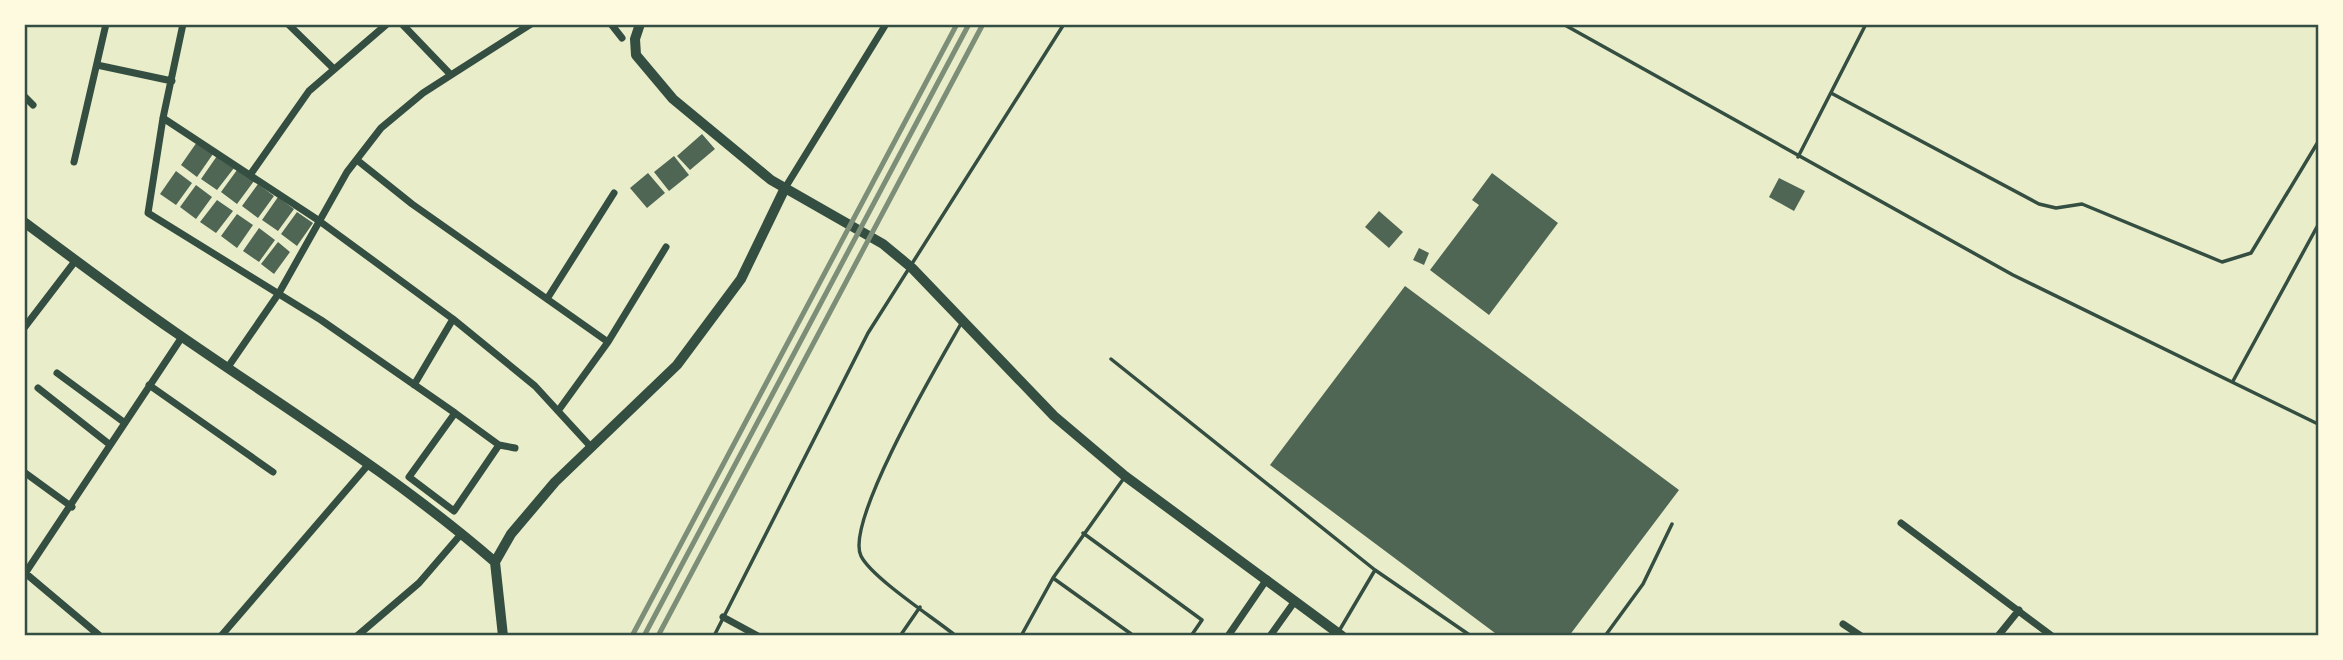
<svg xmlns="http://www.w3.org/2000/svg" width="2343" height="660" font-family="'Fira Sans',sans-serif">
  <style>
    .building { fill: #4f6655 }
    .lines { fill: none; stroke-linecap: round; stroke-linejoin: round }
    .service { stroke: #344e41; stroke-width: 3.5 }
    .minor { stroke: #344e41; stroke-width: 7 }
    .tertiary { stroke: #344e41; stroke-width: 10 }
    .rail { stroke: #7c8e77; stroke-width: 5 }
    .neatline { fill: none; stroke: #344e41; stroke-width: 2.5 }
  </style>
  <rect width="100%" height="100%" fill="#e9edc9"/>
  <!-- building -->
  <path class="building" d="M702 134 715 149 690 170 677 156Z
    M197 142 213 154 197 177 181 165Z
    M217 156 234 168 217 190 201 179Z
    M674 156 689 175 669 191 654 172Z
    M237 170 254 181 237 204 221 192Z
    M176 171 192 183 176 205 160 194Z
    M648 173 665 193 647 208 630 188Z
    M1492 173 1558 223 1489 315 1430 270 1479 205 1472 200Z
    M1779 178 1805 191 1794 211 1769 197Z
    M258 184 274 196 258 218 242 206Z
    M196 185 212 197 196 219 180 207Z
    M278 197 294 209 278 231 262 220Z
    M217 200 233 211 216 233 200 222Z
    M1379 211 1403 232 1389 248 1365 227Z
    M297 212 313 223 297 246 281 234Z
    M237 214 253 225 237 248 221 236Z
    M259 228 275 240 259 262 243 251Z
    M278 242 290 252 274 274 261 264Z
    M1419 248 1429 253 1424 265 1413 260Z
    M1405 286 1679 490 1569 636H1499L1270 465Z"/>
  <g class="lines">
    <!-- service -->
    <path class="service" d="M1563 24 2013 275 2318 424
      M1831 93 2039 204 2056 208 2082 204 2222 262 2251 253 2318 142
      M1798 157 1866 24
      M1111 359 1375 570 1471 636
      M2233 381 2318 225
      M1083 533 1202 620 1191 636
      M1053 578 1134 636
      M1339 631 1375 570
      M714 636 868 333 1064 24
      M900 636 920 607
      M956 636C934 618 872 578 861 556 844 522 941 359 962 322
      M1021 636 1053 578 1124 478
      M1605 636 1643 584 1672 524"/>
    <!-- minor -->
    <path class="minor" d="M183 24 163 118 148 213 321 320 455 413 409 477 454 511 499 445
      M288 24 334 69
      M402 24 451 75 531 24
      M611 24 622 38
      M97 65 172 81
      M24 96 33 105
      M163 118 318 220 453 319
      M357 160 412 204 608 342
      M74 162 106 24
      M250 175 309 91 387 24
      M785 188 886 24
      M547 299 614 193
      M24 328 76 260
      M228 367 279 293 347 172 381 128 423 93 451 75
      M57 373 125 423
      M149 385 273 472
      M414 385 453 319 535 386 591 447
      M38 388 109 444
      M558 411 608 342 666 247
      M455 413 499 445 515 448
      M24 472 72 507
      M1901 523 2052 636
      M24 572 100 636
      M24 575 182 337
      M723 617 758 636
      M1843 624 1861 636
      M221 636 368 465
      M357 636 419 583 462 533
      M1228 636 1267 579
      M1270 636 1295 601
      M1998 636 2019 610"/>
    <!-- tertiary -->
    <path class="tertiary" d="M640 24 635 39 636 55 673 99 771 180 883 244 912 268 1054 416 1125 476 1342 636
      M24 222C74 259 124 297 175 332 283 407 396 476 495 562
      M503 636 495 562 511 534 555 482 677 365 741 279 785 188"/>
    <!-- rail -->
    <path class="rail" d="M632 636 957 24
      M644 636 969 24
      M658 636 983 24"/>
  </g>
  <!-- border -->
  <rect width="2343" height="660" fill="none" stroke="#fefae0" stroke-width="52"/>
  <rect x="26" y="26" width="2291" height="608" class="neatline"/>
</svg>
